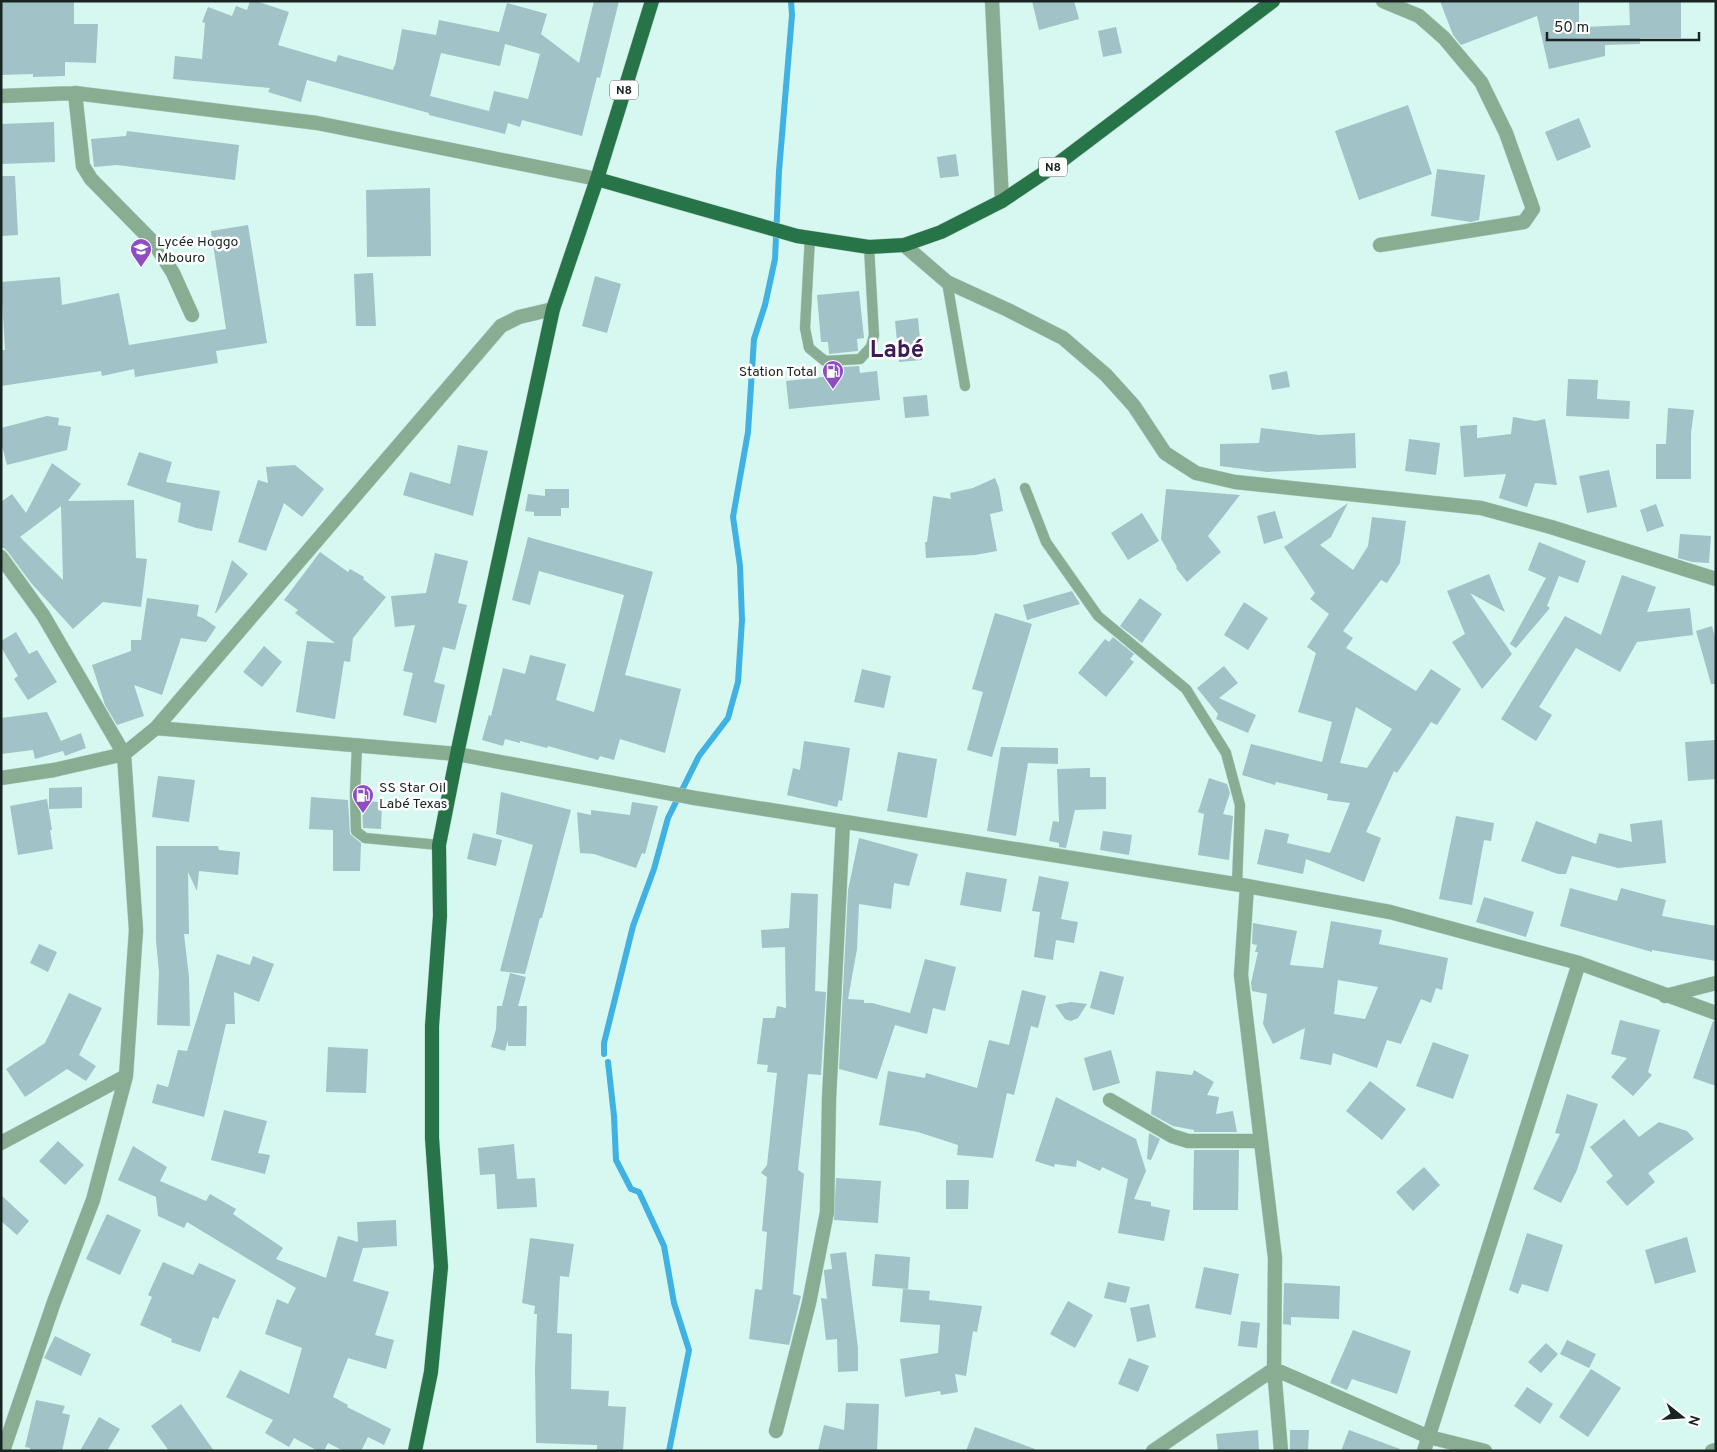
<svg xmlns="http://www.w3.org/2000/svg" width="1717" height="1452" font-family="Overpass,sans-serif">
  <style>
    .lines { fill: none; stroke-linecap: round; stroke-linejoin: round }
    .stream { stroke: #3fb1e3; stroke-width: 6 }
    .building { fill: #a1c2c6; fill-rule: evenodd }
    .service-casing { stroke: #b5d2cc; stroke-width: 11 }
    .minor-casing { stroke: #b5d2cc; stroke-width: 15 }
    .primary-casing { stroke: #b5d2cc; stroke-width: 15 }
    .service { stroke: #88ad93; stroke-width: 10 }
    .minor { stroke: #88ad93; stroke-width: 14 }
    .primary { stroke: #267447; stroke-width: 14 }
    .labels { text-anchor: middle; stroke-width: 5; stroke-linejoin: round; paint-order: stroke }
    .shield { fill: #fff; stroke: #5d6664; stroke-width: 1 }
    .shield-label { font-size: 12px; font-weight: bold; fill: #182421 }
    .poi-label { font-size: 14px; fill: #182421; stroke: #fff; text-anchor: start }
    .town-label { font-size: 24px; font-weight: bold; fill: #3c1c54; stroke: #fff }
  </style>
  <rect width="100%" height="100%" fill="#d7f8f1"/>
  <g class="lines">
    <!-- stream -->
    <path class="stream" d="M604 1054V1043L633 926 654 869 668 818 699 756 728 718 738 682 742 620 740 566 733 517 748 432 754 339 765 305 775 259 779 171 792 15 791 1
      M608 1062 614 1116 616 1160 631 1189 639 1192 664 1246 674 1303 689 1350 669 1451"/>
  </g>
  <!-- building -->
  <path class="building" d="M1 1H74V24H98L96 63 65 62V76L33 77V74L1 75Z
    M250 1H256L289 12 278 45 336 62 338 55 393 70 394 66H395L402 29 436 35 439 20 499 32 507 3 547 14 541 34 579 63 594 1H619L600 78 597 77 582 136 522 120 520 127 508 123 505 134 429 115V113L307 80 301 102 268 92 270 88 173 79 175 56 202 59 205 23 202 22 208 7 232 16 236 6 247 10ZM505 44 540 54 528 99 494 91 489 111 430 96 441 53 500 66Z
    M1032 1H1074L1079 19 1039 30Z
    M1440 1H1579V23L1583 22 1584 27 1630 25 1629 1H1681V38H1640V44L1605 45V56L1549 69 1537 16 1461 45 1453 35Z
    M1116 27 1122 53 1103 57 1098 31Z
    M1408 105 1432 174 1359 200 1335 131Z
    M1579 118 1591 147 1557 161 1545 132Z
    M54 122 55 162 1 164V124Z
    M127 131 239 145 235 180 117 165 94 167 91 139 126 136Z
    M956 154 959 176 940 178 937 157Z
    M1437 169 1485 175 1479 220 1471 222 1431 216Z
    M1 176H15L18 235 1 236Z
    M430 188 431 256 367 257 366 190Z
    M248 225 267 343 216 351 218 363 135 377 134 369 102 376 101 371 1 386V350H5L1 282 60 277 62 305 119 293 129 345 226 329 211 231Z
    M373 273 376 326H356L354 274Z
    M595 276 621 284 607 333 582 326Z
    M859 291 864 338 857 339 858 351 829 354 828 342H821L817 295Z
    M918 318 922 360 899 362 895 321Z
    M859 366 860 373 877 371 880 400 789 409 786 381 831 376 830 368Z
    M1287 371 1290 387 1272 390 1269 375Z
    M1568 379 1598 380 1597 399 1630 401 1629 419 1566 416Z
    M927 395 929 416 905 418 903 397Z
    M1668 408 1694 410 1691 433V479H1656V444H1666Z
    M47 416 59 418 58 425 71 427 67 450 7 465 1 442V428Z
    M1513 417 1536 421 1545 419 1557 485 1535 483 1527 507 1499 498 1506 474 1464 477 1460 426 1477 425V438L1511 434Z
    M1261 428 1319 435 1355 433 1356 468 1267 472 1220 466V444L1259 443Z
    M1409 439 1440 443 1436 475 1405 471Z
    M458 445 488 451 473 516 403 495 410 472 450 484Z
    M139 452 172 462 166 482 220 491 212 531 196 528 178 522 181 503 127 485Z
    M52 463 81 484 68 501 134 500 136 558 147 559 141 607 103 602 73 629 31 583 8 552 4 548H1V502L12 494 26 513ZM61 506 63 580 20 537Z
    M295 465 324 489 302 517 284 503 266 551 238 542 258 480 268 483 266 467Z
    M1609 470 1617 507 1587 513 1579 476Z
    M995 478 999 488 1003 511 990 514 997 551 975 555 926 558 925 542H927L933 496 951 499 950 493 973 488Z
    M545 489H569V508H561V516H534V512L525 511 528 494 545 496Z
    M1166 489 1240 495 1208 536 1221 552 1187 582 1176 568 1177 567 1161 539Z
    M1348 503 1331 537 1320 545 1353 570 1368 546 1372 517 1406 521 1400 563 1387 583 1381 580 1343 631 1353 638 1346 648 1416 691 1431 669 1461 689 1437 725 1431 722 1397 773 1394 771 1366 832 1381 838 1364 882 1306 859 1303 874 1257 864 1265 829 1289 834 1287 843 1330 853 1350 803 1327 800 1328 794 1276 782 1275 785 1242 775 1251 744 1322 762 1332 722 1298 712 1316 653 1307 647 1329 614 1310 599 1315 593 1284 547ZM1356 707 1392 729 1367 768 1340 763Z
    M1656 504 1664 526 1647 532 1640 510Z
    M1275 511 1283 538 1264 544 1257 516Z
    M1142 513 1159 541 1128 560 1111 533Z
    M1680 534 1711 536 1709 563 1692 562 1678 558Z
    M528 537 653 572 625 675 681 689 665 753 620 739 614 760 600 756 598 760 548 746 547 748 520 741V743L505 739 503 746 482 740 489 715 491 716 503 668 525 674 530 655 566 664 556 700 594 712 624 595 539 571 530 605 512 600Z
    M1539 542 1586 561 1578 583 1559 576 1547 606 1550 608 1516 648 1510 644 1546 578 1528 570Z
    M320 552 348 572 350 569 364 577 363 579 386 597 353 638 350 662 344 661 335 719 296 712 307 641 335 643 295 613 298 610 284 600Z
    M435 553 468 561 458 603 467 605 455 650 443 647 434 682 445 685 436 723 403 715 413 673 403 671 415 625 395 627 391 596 426 593Z
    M232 560 248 574 216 613H215Z
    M1489 574 1505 612 1470 593 1512 654 1482 689 1452 642 1465 634 1447 591Z
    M1622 575 1656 587 1647 612 1690 608 1693 635 1637 642 1620 672 1576 648 1539 707 1552 715 1536 741 1501 719 1565 616 1601 635Z
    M1072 591 1080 604 1027 620 1023 605Z
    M147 598 199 605 197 616 203 618 216 627 206 642 181 638 162 695 134 685 144 716 117 725 105 705 92 665 131 651V640H141Z
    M1140 598 1162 614 1142 643 1120 626Z
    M1244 602 1268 618 1248 650 1224 635Z
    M995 613 1032 624 992 757 967 750 983 692 972 689Z
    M1712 626 1716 640V684H1711L1696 631Z
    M16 632 29 654 37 650 57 682 28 700 14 679 18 676 1 647V641Z
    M1113 637 1134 654 1130 659 1134 662 1106 697 1078 673 1105 639 1109 642Z
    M264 646 282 662 262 687 243 672Z
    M1224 666 1238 683 1219 698 1256 715 1248 733 1216 719 1218 714 1197 688Z
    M862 669 891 676 884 708 854 702Z
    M47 712 61 741 81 733 86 748 65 756 63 751 35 759 33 750 1 754V718Z
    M1716 740V779L1688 781 1685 742Z
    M804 741 850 748 842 801 839 800 837 807 787 795 793 768 800 770Z
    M1001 747 1058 748V764L1028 763 1016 836 987 831Z
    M898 752 937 759 927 818 887 811Z
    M1090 768V777H1106V809L1075 810 1066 848 1059 847V843L1049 841 1053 821 1059 822 1057 769Z
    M158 776 195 780 189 822 152 817Z
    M1209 778 1227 784 1230 793 1223 814 1233 816 1229 860 1198 855 1204 814 1198 812Z
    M82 787V808L49 809V788Z
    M501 792 571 810 542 918H540L525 974 500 971 533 845 496 834Z
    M311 797 348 800 350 834 361 843 360 871H333V830L309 829Z
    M47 799 52 830H50L53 849 18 855 10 806Z
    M362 801 382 802 381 829 363 828Z
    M632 802 658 806 645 854 642 853 636 868 594 854 580 853 577 812 591 815V810L630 815Z
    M1456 816 1494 823 1491 841 1484 840 1472 905 1439 899Z
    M1662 820 1666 863 1618 868 1572 856 1566 874H1558L1521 861 1536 821 1596 844 1599 833 1632 842 1630 824Z
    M1103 831 1132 835 1129 855 1100 850Z
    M473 833 502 840 496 866 467 859Z
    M859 838 918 854 909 886 894 883 891 909 859 904 857 949 848 999 864 1000V1003H872L910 1013 925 959 956 967 945 1011 933 1008 927 1034 895 1025 877 1079 839 1069 848 890Z
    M156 846H218L219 850 240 852 238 875 199 871 197 891 188 872 189 934H184L189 977 190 1026 157 1025 159 972 156 941Z
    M966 872 1007 879 1001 912 960 905Z
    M1039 876 1069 882 1061 919 1078 922 1074 943 1056 940 1053 960 1034 957 1040 912 1032 911Z
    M1570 888 1617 901 1621 888 1666 900 1662 916 1716 926V961L1652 950V952L1560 926Z
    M791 893 818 894 815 991 826 992 821 1075 808 1074 798 1170 804 1174 793 1294 801 1296 789 1345 749 1339 755 1289 762 1290 767 1232 762 1231 767 1177 761 1173 767 1165 777 1073 767 1072 768 1065 757 1064 763 1018H775L777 1006 786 1008 785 947 762 948 761 930 789 928Z
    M1484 897 1534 912 1526 937 1476 922Z
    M1331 921 1382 930 1379 944 1448 958 1442 990 1436 988 1431 1003 1421 999 1401 1044 1387 1040 1377 1068 1333 1053 1331 1065 1300 1059 1305 1028 1273 1044 1263 1024 1267 994 1252 991 1251 983 1258 952H1255L1257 945 1252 944 1253 923 1297 931 1290 965 1323 968ZM1338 980 1378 987 1365 1019 1334 1014Z
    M39 944 57 952 48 972 30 963Z
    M217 954 250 965 253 956 274 964 259 1002 234 992 235 1024H226L204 1117 152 1103 157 1084 168 1087 178 1050 187 1051Z
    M1100 971 1124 977 1114 1015 1090 1008Z
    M510 973 526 977 518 1006H527L526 1046H508V1040L505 1051 491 1047 496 1029 497 1006H502Z
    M1022 990 1046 996 1038 1028 1031 1026 1014 1095 1007 1093 993 1158 957 1155 958 1145 918 1132 879 1125 888 1071 925 1078 926 1073 977 1088 989 1040 1009 1045Z
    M69 993 102 1008 79 1055 96 1066 86 1081 67 1069 25 1097 6 1069 45 1043Z
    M1071 1002 1087 1004 1078 1018 1071 1021 1065 1019 1055 1005Z
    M1620 1020 1660 1030 1648 1072 1652 1075 1633 1096 1611 1077 1627 1058 1611 1054Z
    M1713 1021 1716 1022V1086L1693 1078Z
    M1433 1042 1469 1055 1453 1099 1416 1086Z
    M328 1047 368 1049 366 1093 326 1092Z
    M1111 1050 1120 1083 1093 1091 1084 1058Z
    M1194 1070 1214 1082 1207 1095 1219 1097 1216 1114 1233 1111 1237 1132H1194V1130L1173 1126 1151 1114 1156 1071 1192 1075Z
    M1370 1081 1406 1109 1382 1140 1346 1111Z
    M1567 1094 1598 1104 1577 1170 1561 1203 1533 1189 1560 1134 1555 1133Z
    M1056 1097 1136 1139 1146 1171 1134 1199 1151 1202V1206L1170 1210 1164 1241 1118 1233 1128 1179 1102 1167 1100 1171 1077 1160 1076 1167 1055 1164 1054 1167 1035 1161Z
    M224 1110 267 1121 258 1153 270 1155 265 1174 211 1160Z
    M1624 1119 1639 1137 1659 1122 1687 1131 1694 1139 1648 1173 1655 1182 1627 1206 1606 1182 1613 1176 1590 1147Z
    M1149 1133 1160 1139 1151 1160 1147 1159Z
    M58 1141 84 1165 65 1185 39 1161Z
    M514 1144 517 1179 535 1178 537 1207 497 1209 495 1174 480 1175 478 1148Z
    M133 1146 167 1167 160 1181 206 1201 210 1194 236 1209 233 1214 283 1248 276 1259 326 1278 338 1236 358 1242 357 1222 396 1220 397 1246 363 1248 353 1281 389 1292 375 1335 394 1340 386 1369 348 1358 333 1397 348 1405 347 1407 391 1429 384 1445 368 1437 361 1451H344L328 1443 324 1451H318L294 1438 289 1447 265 1433 273 1420 226 1397 240 1370 289 1394 302 1348 265 1334 277 1299 288 1304 296 1288 187 1222 184 1228 158 1216 156 1197 118 1180Z
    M1194 1150H1239L1238 1210H1193Z
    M1424 1167 1440 1185 1413 1211 1396 1192Z
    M836 1178 881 1181 878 1223 834 1220Z
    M946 1180H969L968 1209H946Z
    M1 1195 29 1221 17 1235 1 1221Z
    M107 1214 141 1230 120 1275 86 1259Z
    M1527 1233 1563 1245 1548 1292 1522 1284 1518 1294 1509 1290Z
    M1687 1237 1696 1272 1655 1284 1645 1250Z
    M530 1238 574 1244 569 1277 560 1276 557 1333 572 1334 571 1389 609 1391 608 1406 626 1407 623 1451 597 1450V1445L536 1443 535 1369 537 1314H534L535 1306 522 1303Z
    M846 1252 858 1348V1371L838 1372 837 1339 826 1340 821 1298 827 1299 824 1272V1270L832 1269 830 1254Z
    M875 1254 910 1257 908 1289 872 1286Z
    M163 1262 193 1275 199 1263 236 1280 218 1319 213 1317 200 1352 171 1342 172 1339 140 1325 152 1297 148 1295Z
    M1204 1267 1239 1274 1231 1315 1195 1308Z
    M1108 1282 1130 1287 1126 1303 1104 1298Z
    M1284 1283 1340 1286 1339 1319 1291 1317V1325L1283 1324Z
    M903 1289 930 1291 929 1300 982 1306 977 1332 973 1331 966 1376 955 1374 958 1392 941 1395 940 1391 905 1397 900 1359 938 1353 940 1325 900 1322Z
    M1068 1301 1093 1315 1075 1348 1050 1334Z
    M1149 1304 1156 1337 1137 1342 1130 1308Z
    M1241 1321 1260 1323 1257 1348 1238 1346Z
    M1353 1330 1411 1351 1397 1394 1352 1379 1347 1390 1330 1383Z
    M55 1336 91 1354 81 1376 44 1358Z
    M1567 1340 1596 1354 1589 1368 1560 1354Z
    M1546 1343 1558 1354 1541 1373 1528 1362Z
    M1129 1358 1149 1366 1138 1392 1118 1384Z
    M1591 1369 1621 1388 1588 1437 1559 1417Z
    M1527 1387 1553 1404 1540 1424 1514 1406Z
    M36 1400 65 1406 62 1413 70 1415 62 1451H30V1448L25 1447Z
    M846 1403 879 1404 877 1451H818L824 1425 844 1430Z
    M181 1404 214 1451H169L151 1426Z
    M99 1417 120 1429 107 1451H80Z
    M975 1427 1035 1449V1451H966Z
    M1258 1430 1259 1451H1218L1216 1434Z
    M1290 1430H1309L1308 1451H1290Z
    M1349 1430 1400 1449 1399 1451H1341Z"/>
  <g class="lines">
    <!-- service casing -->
    <g class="service-casing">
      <path id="service" d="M810 237 805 328 809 348 825 361 860 359 871 347 874 335 869 247
        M947 282 965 386
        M1025 488 1046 542 1098 616 1186 689 1226 753 1240 805 1237 885
        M357 745 355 793 356 831 365 838 439 845"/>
    </g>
    <!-- minor casing -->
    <g class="minor-casing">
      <path id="minor" d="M992 1 1002 201
        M75 93 83 166 91 179 154 243 173 273 192 315
        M1 96 75 93 317 123 597 179
        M904 245 947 282 1008 310 1063 338 1106 375 1134 406 1165 453 1196 473 1235 482 1481 508 1551 527 1716 579
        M1380 245 1524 222 1533 209 1506 133 1481 82 1444 38 1419 16 1383 1
        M1 557 43 615 124 754 136 930 126 1076 93 1200 54 1302 3 1451
        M156 728 457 754 695 798 1247 886 1390 912 1579 963 1716 1013
        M1 778 54 770 124 754 156 728 501 326 519 317 553 309
        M1247 886 1241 975 1275 1258 1274 1369 1281 1451
        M1665 996 1716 983
        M1110 1100 1172 1136 1188 1141H1260
        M1 1143 126 1076
        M776 1431 809 1303 827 1212 829 1099 843 822
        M1153 1451 1274 1369 1429 1437 1485 1451
        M1424 1451 1579 963
        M1712 1451 1716 1450"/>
    </g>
    <!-- primary casing -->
    <g class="primary-casing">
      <path id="primary" d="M597 179 797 236 869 247 904 245 941 232 1002 201 1060 162 1273 1
        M415 1451 431 1372 441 1267 432 1138V1026L440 916 439 845 457 754 553 309 597 179 652 1"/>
    </g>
    <!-- service -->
    <use href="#service" class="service"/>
    <!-- minor -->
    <use href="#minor" class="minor"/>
    <!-- primary -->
    <use href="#primary" class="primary"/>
  </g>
  <!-- icons -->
  <defs>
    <g id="school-pin" transform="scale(1.125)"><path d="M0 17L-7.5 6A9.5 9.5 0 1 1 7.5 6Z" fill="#8f4dc2" stroke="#fff"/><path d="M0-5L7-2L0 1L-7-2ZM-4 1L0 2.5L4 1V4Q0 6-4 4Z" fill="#fff"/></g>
    <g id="fuel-pin" transform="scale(1.125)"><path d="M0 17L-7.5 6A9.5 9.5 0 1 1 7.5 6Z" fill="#8f4dc2" stroke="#fff"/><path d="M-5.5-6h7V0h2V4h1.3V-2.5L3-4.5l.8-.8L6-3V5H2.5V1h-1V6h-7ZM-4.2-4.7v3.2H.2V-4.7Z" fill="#fff"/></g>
  </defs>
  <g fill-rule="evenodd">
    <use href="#school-pin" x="141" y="249"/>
    <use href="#fuel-pin" x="833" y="371"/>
    <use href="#fuel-pin" x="363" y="795"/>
  </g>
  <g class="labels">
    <!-- shield labels -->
    <g class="shield">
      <rect x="610" y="80.5" width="28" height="19" rx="4"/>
      <rect x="1039" y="157.5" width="28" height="19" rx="4"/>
    </g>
    <g class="shield-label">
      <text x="624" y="94">N8</text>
      <text x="1053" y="171">N8</text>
    </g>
    <!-- poi labels -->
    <g class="poi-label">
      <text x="157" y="246">Lycée Hoggo<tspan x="157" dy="16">Mbouro</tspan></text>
      <text x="817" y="376" text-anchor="end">Station Total</text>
      <text x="379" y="792">SS Star Oil<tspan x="379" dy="16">Labé Texas</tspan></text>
    </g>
    <!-- town labels -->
    <g class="town-label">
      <text x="897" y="357">Labé</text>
    </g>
  </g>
  <!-- border -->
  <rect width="1717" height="1452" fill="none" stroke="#182421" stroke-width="5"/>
  <!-- north arrow -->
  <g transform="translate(1682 1417) rotate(107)" stroke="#ffffff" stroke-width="4" paint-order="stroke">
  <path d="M0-4L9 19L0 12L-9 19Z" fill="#182421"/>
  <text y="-8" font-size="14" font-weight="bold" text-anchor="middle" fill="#182421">N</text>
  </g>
  <!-- scale -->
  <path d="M1547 32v8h152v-8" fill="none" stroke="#182421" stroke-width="2.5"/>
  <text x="1554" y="32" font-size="15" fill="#182421" stroke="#ffffff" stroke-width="4" paint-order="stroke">50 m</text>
</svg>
